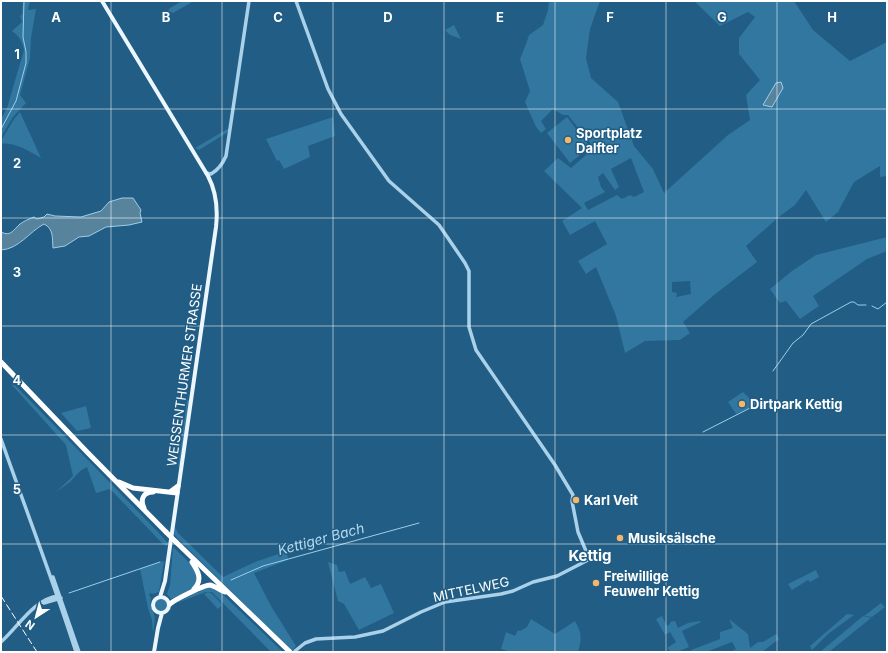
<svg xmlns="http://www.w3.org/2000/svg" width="888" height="653" font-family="Inter,sans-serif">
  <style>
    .green { fill: #3177a0; fill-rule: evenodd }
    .water { fill: #58839d; stroke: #9dceea }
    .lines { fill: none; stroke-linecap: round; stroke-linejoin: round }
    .stream { stroke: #9dceea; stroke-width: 1 }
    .minor { stroke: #a9d1e9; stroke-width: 3.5 }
    .major { stroke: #ecf6fe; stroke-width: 4 }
    .highway { stroke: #fff; stroke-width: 5 }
    .rail { stroke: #fff; stroke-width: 1; stroke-dasharray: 7 3; stroke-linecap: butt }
    .highway-bridge { stroke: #fff; stroke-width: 5 }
    .grid { fill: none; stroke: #fff; stroke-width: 1; stroke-opacity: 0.55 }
    .poi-dot { fill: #f5b56b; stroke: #215d84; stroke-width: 1.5 }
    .labels { text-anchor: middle; stroke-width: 3; stroke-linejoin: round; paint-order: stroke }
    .poi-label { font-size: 13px; font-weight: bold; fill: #fff; stroke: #215d84; text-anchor: start }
    .street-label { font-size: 13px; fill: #fff; stroke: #215d84 }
    .water-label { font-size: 14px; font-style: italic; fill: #b5daf0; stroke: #215d84 }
    .quarter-label { font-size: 15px; font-weight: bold; fill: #fff; stroke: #215d84 }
    .grid-label { font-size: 13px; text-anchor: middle; font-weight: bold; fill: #fff; stroke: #215d84; stroke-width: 3; stroke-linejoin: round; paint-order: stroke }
  </style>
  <rect width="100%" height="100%" fill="#215d84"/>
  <!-- green -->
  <path class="green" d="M23 1H30L28 10 36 9 31 38 30 58 20 95 26 103 13 117 1 137V119L7 108 24 50C22 41 19 36 12 31L22 22 20 16 22 14Z
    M182 1H194L173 13 171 12 169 13 167 12 170 8Z
    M549 1H600L590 29 586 58 591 78 618 102 634 146 653 169 664 193 728 135 750 120 746 95 760 80 739 54V38L755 17 748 12 720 26 694 1H794L813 30 850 61 887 42V176L880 177V166L854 182 838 212 826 222 806 190 795 205 780 216 746 246 757 262 714 295 683 322 690 333 680 340 645 341 625 353 616 316 596 267 586 274 578 261 607 244 595 221 570 235 562 221 582 208 544 171 558 158 571 168 594 148 568 115H563L553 109 541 121 546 129 541 133 536 127 525 102 530 91 520 59 526 44 529 35 543 25 548 10ZM631 158 644 192 634 197 630 195 622 199 617 195 588 210 584 203 605 192 601 187 598 177 603 173 615 190 619 187 611 169ZM690 281 691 294 676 297 677 293 672 292V282Z
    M454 25 461 39 450 35 445 30Z
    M20 112 41 158C30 152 14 141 1 144V141L14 119Z
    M333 117 335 136 308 146 310 157 284 169 279 160 277 161 266 139Z
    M567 117 590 147 570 163 547 133Z
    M229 128 228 132 199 150 195 148Z
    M887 237V251L867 259 813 296 819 306 800 319 786 301 780 303 770 289 792 271 816 255Z
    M11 384 16 386 157 531 169 544V545L166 546 162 543 110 489 96 493 87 467 80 471 70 482 56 492 73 476 66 445Z
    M743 392 756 405 736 414 728 402Z
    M187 399 190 401 180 465 178 467Z
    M86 406 91 428 77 431 61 413Z
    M175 527 178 533 223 577 255 562 287 551 288 560 254 573 271 606 296 646 292 651 177 538 174 534Z
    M173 547 193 566 197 572 196 585 191 590 171 599 167 594 170 585Z
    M164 561 159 592 153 594 150 593 149 595 151 598C149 605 152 608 154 614 156 620 153 629 153 635L152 620 148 608 140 569Z
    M328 562 337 565 339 572 345 571 350 584 365 577 371 588 381 584 394 613 359 630 344 604 338 601Z
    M816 570 819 577 810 582 808 580 792 590 788 584Z
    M208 587 219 591 283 652H271L212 592H206L174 604Z
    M208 592 211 593 221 603V606L218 609 204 594Z
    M154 605a7 7 0 1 1 14 0a7 7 0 1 1-14 0Z
    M881 603 885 607 872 617 864 616Z
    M847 614 854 615 828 634 812 650 810 646Z
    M662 616 667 626 670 624V622L675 621 678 628 688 623 700 621 701 622 682 631 689 647 677 652H671L667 648 676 642 670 632 665 635 656 619Z
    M863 616 871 618 829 652H820Z
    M531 619 555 634 575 621C582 633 582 639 578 652H511L501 649 506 632 515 636 518 630 520 631 527 627Z
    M729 619 748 634 750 648 758 642H763L776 634 779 639 762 652H733L732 651 736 649 732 642 706 652H692L691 650 720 639V632L733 628Z"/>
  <!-- water -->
  <path class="water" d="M781 82 783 88 772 107 763 105 776 83Z
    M122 198H133L141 210 140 213 142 222 129 225 106 227 89 236 79 237 65 246 53 248C52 238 54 229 44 224 29 232 19 249 1 250V232C11 237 13 230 20 224 24 221 29 219 34 217L37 219 44 217 47 214 55 216 81 217 101 211 109 202Z"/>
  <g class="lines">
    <!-- stream -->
    <path class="stream" d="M1 129 16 101 26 63V52L23 37 24 1
      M872 306 878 309 887 302
      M773 371 793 343 803 335 811 324 851 302H854L858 305H866
      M703 432 752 407 756 400
      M231 580 263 566 419 523
      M69 593 160 562"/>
    <!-- minor -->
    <path class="minor" d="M206 173 211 174C218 170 223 163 226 156L249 1
      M1 439C26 510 53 580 76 652
      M53 577 79 652
      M44 603 61 598
      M1 642C18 627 34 599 58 596
      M295 651 305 643 316 639 355 637 383 631 421 612 445 602 501 594 513 591 533 582 557 576 590 559 591 556 586 551 578 532 572 501 573 495 555 465 476 350 469 327V271L465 263 439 225 389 181 341 114 328 89 296 1"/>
    <!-- major -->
    <path class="major" d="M102 1 208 176C217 193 218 209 216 227L165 581 160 597
      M153 605a8 8 0 1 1 16 0a8 8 0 1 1-16 0Z
      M154 652 158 628 162 613"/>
    <!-- highway -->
    <path class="highway" d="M1 362 88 453 166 532
      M119 482 133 488 177 493
      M170 492 178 486
      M144 508C140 500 143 492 153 492
      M176 542 290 652
      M192 562C198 571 203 580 194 589
      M170 604C174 600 204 585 210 585 215 586 220 590 225 592"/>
    <!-- rail -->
    <path class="rail" d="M1 596 37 652"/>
    <!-- highway-bridge -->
    <path class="highway-bridge" d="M166 532 176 542"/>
  </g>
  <!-- grid -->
  <path class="grid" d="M111 1V652M222 1V652M333 1V652M444 1V652M555 1V652M666 1V652M777 1V652M1 109H887M1 218H887M1 326H887M1 435H887M1 544H887"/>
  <!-- markers -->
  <g class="poi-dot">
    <circle cx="568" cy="140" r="4"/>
    <circle cx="742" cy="404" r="4"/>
    <circle cx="576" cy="500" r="4"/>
    <circle cx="620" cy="538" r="4"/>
    <circle cx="596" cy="583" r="4"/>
  </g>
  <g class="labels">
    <!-- poi labels -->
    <g class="poi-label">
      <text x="576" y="138">Sportplatz<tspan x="576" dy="15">Dalfter</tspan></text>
      <text x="750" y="409">Dirtpark Kettig</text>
      <text x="584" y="505">Karl Veit</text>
      <text x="628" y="543">Musiksälsche</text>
      <text x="604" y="581">Freiwillige<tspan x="604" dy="15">Feuwehr Kettig</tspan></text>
    </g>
    <!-- street labels -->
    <g class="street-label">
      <text transform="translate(184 375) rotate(-82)" y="5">WEISSENTHURMER STRASSE</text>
      <text transform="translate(471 589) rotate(-12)" y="5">MITTELWEG</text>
    </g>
    <!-- water labels -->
    <g class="water-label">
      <text transform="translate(321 539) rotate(-15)" y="5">Kettiger Bach</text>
    </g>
    <!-- quarter labels -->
    <g class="quarter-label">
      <text x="590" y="561">Kettig</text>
    </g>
  </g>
  <g class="grid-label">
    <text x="56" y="22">A</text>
    <text x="166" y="22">B</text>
    <text x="278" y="22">C</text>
    <text x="388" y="22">D</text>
    <text x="500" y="22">E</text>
    <text x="610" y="22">F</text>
    <text x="722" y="22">G</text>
    <text x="832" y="22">H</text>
    <text x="17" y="59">1</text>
    <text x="17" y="168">2</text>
    <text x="17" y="277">3</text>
    <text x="17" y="385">4</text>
    <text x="17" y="494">5</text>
  </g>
  <!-- border -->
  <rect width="888" height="653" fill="none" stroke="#ffffff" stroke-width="4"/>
  <!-- north arrow -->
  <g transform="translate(36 617) rotate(216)" stroke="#215d84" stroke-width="3" paint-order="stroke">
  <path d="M0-3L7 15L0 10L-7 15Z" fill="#ffffff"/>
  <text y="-6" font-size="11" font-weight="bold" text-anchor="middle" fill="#ffffff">N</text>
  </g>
</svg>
